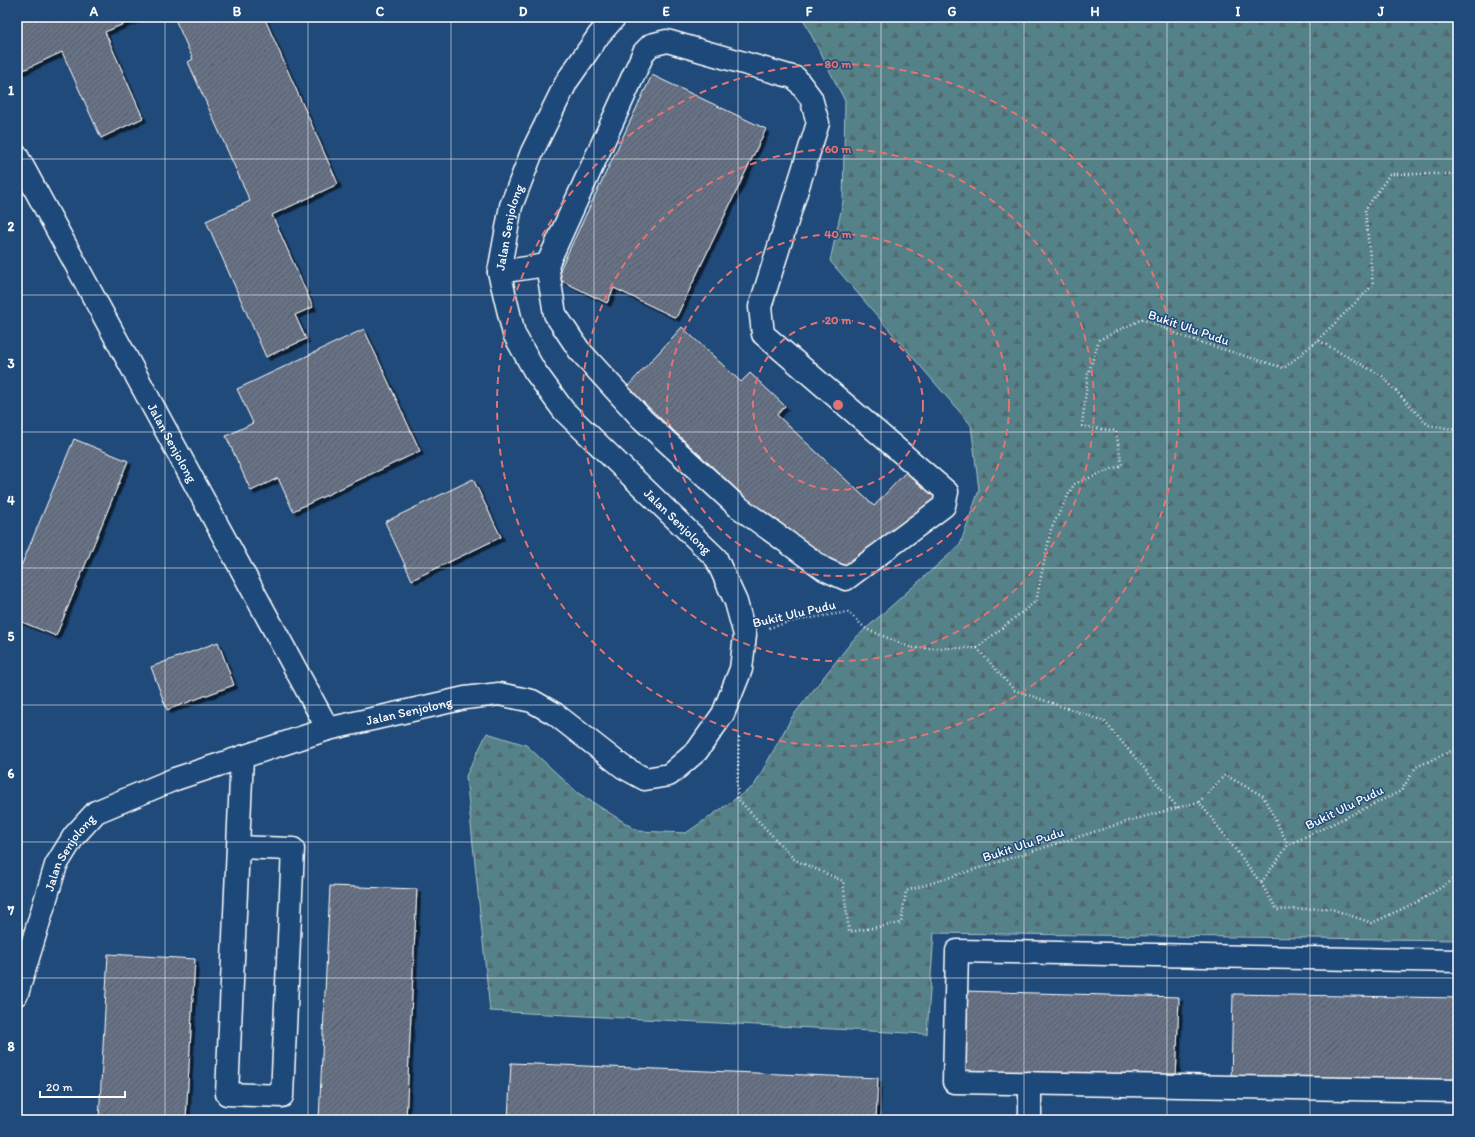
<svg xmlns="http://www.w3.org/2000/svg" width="1475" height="1137" font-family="Itim,sans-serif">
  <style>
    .forest { fill: url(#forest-firs); stroke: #aac0c4 }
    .building { fill: url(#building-hatch); stroke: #fff; filter: url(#shadow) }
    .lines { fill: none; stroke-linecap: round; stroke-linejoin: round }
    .minor-casing { stroke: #fff; stroke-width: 25 }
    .path { stroke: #fff; stroke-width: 2.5; stroke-dasharray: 1 3; stroke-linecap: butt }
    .minor { stroke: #1f4a7a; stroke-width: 22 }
    .grid { fill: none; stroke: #fff; stroke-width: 1; stroke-opacity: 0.55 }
    .ring { fill: none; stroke: #e47373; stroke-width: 2; stroke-dasharray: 7 5 }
    .labels { text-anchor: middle; stroke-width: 3; stroke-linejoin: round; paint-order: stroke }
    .street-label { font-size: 13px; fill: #fff; stroke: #1f4a7a }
    .centre { fill: #e47373; stroke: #1f4a7a; stroke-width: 2 }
    .ring-label { font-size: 12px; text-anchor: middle; font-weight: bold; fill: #e47373; stroke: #1f4a7a; stroke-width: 3; stroke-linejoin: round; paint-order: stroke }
    .neatline { fill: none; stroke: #fff; stroke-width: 1.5 }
    .grid-label { font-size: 13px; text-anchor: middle; font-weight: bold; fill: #fff }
  </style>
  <defs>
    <pattern id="forest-firs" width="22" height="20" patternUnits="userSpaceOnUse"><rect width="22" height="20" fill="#558189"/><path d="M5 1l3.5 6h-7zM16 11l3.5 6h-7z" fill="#51696e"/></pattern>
    <pattern id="building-hatch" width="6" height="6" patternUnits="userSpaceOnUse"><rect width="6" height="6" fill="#677286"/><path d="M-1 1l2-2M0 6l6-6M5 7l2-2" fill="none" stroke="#585d66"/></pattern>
    <filter id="shadow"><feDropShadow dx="3.5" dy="3.5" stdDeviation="0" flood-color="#0009"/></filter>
  </defs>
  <rect width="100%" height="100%" fill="#1f4a7a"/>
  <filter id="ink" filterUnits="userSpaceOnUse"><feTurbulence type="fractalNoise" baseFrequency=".025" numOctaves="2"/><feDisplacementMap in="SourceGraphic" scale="8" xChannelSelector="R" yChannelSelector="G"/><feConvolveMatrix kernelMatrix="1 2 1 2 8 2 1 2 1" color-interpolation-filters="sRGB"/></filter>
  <g filter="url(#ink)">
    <!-- forest -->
    <path class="forest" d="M802 17H1458V940L934 933 927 1034 490 1011 466 776 487 733 526 745 578 793 638 831 686 833 754 786 792 717 853 640 960 545 979 490 971 425 830 261 843 202 845 101Z"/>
    <!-- building -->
    <path class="building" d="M17 17H140L105 32 143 118 101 138 62 52 17 73Z
      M174 17H264L338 184 272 215 313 307 295 315 306 339 266 357 206 221 250 201 188 62 193 59Z
      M652 75 766 129 676 318 614 288 607 303 556 278Z
      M682 327 741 382 750 373 785 406 777 415 874 506 907 471 941 502 843 589 627 387Z
      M364 329 420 451 293 511 278 478 251 491 226 436 253 423 237 389Z
      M74 439 128 461 56 636 17 620V576Z
      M473 479 501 537 412 580 385 522Z
      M218 642 234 685 167 710 151 667Z
      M330 886 417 889 406 1120H319Z
      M108 954 195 959 186 1120H99Z
      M963 991 1179 997 1176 1081 960 1075Z
      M1233 994 1458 998V1086L1231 1081Z
      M511 1063 878 1078 876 1120H508Z"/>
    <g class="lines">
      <!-- minor casing -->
      <g class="minor-casing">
        <g id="minor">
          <path d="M667 41 796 78 811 98 818 123 760 307 763 334 947 492 944 506 846 579 824 569 737 506 642 419 579 350 555 314 547 265 644 52 651 45Z"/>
          <path id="s1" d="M17 156 328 729"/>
          <path d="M499 272 547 265"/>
          <path d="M238 847 293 849 282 1096 227 1094 242 757"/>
          <path d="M1458 961 957 951 954 1082 1458 1091"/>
          <path id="s2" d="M17 994 56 865 74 836 96 812 175 779 328 729 465 698 499 694 532 701 555 714 623 767 645 779 669 775 697 751 723 714 741 669 745 635 736 602 716 558 564 411 534 370 514 334 499 272 511 206 532 152 567 81 599 35 615 17"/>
          <path d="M1030 1120V1083"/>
        </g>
      </g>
      <!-- path -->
      <path class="path" d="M1318 340 1373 285 1365 210 1390 174H1458
        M769 628 793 621 848 612 866 629 912 648H977L1036 601 1051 529 1074 484 1122 465 1116 431 1082 426 1088 374 1099 340 1142 319 1187 338 1284 368 1318 340 1382 376 1428 425 1458 430
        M977 648 1014 690 1104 721 1178 808
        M739 737 737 798 795 860 843 881 849 932 901 923 906 891 1135 819 1199 802 1261 883 1288 845 1401 791 1416 767 1458 748
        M1199 802 1225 775 1263 796 1288 845
        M1261 883 1277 910 1329 908 1372 923 1419 901 1458 877"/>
      <!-- minor -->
      <use href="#minor" class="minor"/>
    </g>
  </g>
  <!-- grid -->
  <path class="grid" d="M165 17V1120M308 17V1120M451 17V1120M594 17V1120M738 17V1120M881 17V1120M1024 17V1120M1167 17V1120M1310 17V1120M17 159H1458M17 295H1458M17 432H1458M17 568H1458M17 705H1458M17 842H1458M17 978H1458"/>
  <!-- distance rings -->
  <g class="ring">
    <circle cx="838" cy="405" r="85"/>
    <circle cx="838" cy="405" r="171"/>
    <circle cx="838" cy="405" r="256"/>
    <circle cx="838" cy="405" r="341"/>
  </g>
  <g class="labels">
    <!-- street labels -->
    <g class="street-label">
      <text dy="5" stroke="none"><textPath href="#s2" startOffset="1479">Jalan Senjolong</textPath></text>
      <text transform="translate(1189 327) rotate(19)" y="5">Bukit Ulu Pudu</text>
      <text dy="5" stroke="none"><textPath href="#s1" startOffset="326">Jalan Senjolong</textPath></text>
      <text transform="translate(678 521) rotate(44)" y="5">Jalan Senjolong</text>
      <text transform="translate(794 613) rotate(-13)" y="5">Bukit Ulu Pudu</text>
      <text dy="5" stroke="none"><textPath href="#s2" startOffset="531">Jalan Senjolong</textPath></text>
      <text transform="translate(1344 807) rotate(-26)" y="5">Bukit Ulu Pudu</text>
      <text transform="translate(1023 844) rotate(-18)" y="5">Bukit Ulu Pudu</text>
      <text dy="5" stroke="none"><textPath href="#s2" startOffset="152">Jalan Senjolong</textPath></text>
    </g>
  </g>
  <circle cx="838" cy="405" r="6" class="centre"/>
  <g class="ring-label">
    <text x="838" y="68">80 m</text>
    <text x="838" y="153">60 m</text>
    <text x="838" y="238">40 m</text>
    <text x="838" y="324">20 m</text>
  </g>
  <!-- margin -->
  <rect width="1475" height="1137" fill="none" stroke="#1f4a7a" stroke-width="44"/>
  <!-- scale -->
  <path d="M40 1091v6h85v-6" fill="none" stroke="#ffffff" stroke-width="2"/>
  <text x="46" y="1091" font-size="12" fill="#ffffff" stroke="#1f4a7a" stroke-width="3" paint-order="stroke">20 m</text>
  <rect x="22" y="22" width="1431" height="1093" class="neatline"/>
  <g class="grid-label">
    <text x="94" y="16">A</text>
    <text x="237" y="16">B</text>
    <text x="380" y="16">C</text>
    <text x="523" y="16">D</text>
    <text x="666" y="16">E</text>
    <text x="809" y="16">F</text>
    <text x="952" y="16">G</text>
    <text x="1095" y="16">H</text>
    <text x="1238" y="16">I</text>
    <text x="1381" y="16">J</text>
    <text x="11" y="95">1</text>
    <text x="11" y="231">2</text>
    <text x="11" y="368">3</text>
    <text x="11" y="505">4</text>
    <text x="11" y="641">5</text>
    <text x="11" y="778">6</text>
    <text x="11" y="915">7</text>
    <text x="11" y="1051">8</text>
  </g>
</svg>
